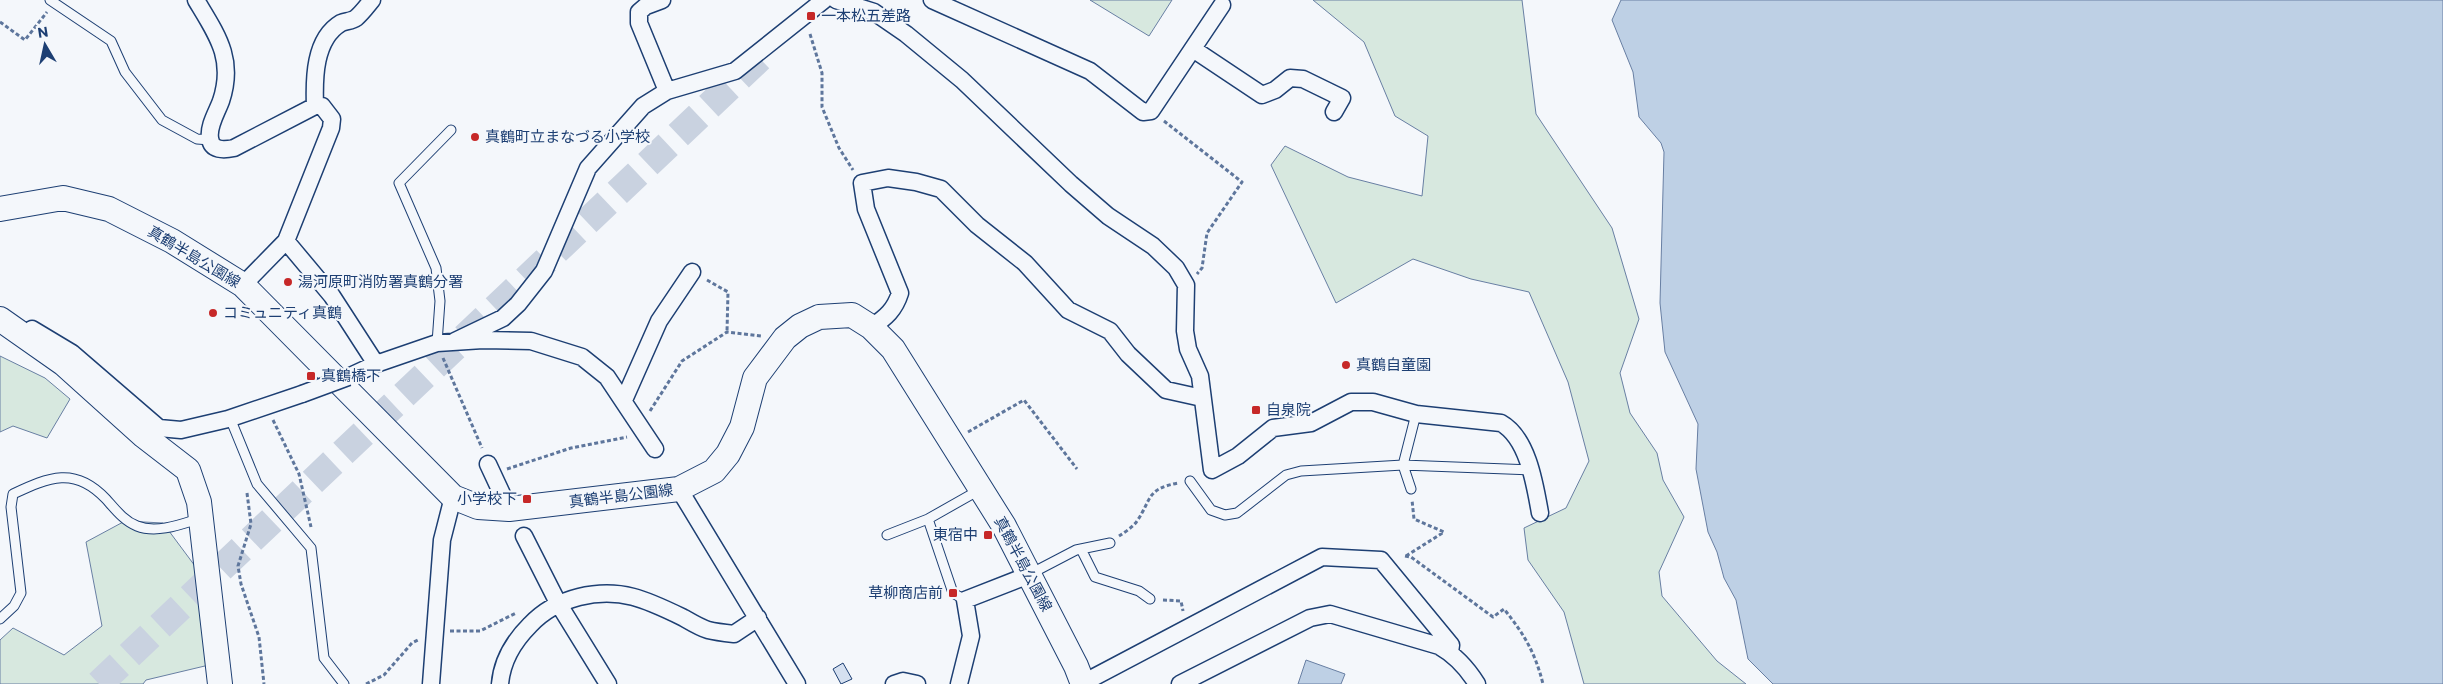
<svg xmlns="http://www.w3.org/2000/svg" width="2443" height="684" font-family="Commissioner,'Noto Sans JP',sans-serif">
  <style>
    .green { fill: #d7e8df; stroke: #687fa3 }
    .water { fill: #bed0e5; stroke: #687fa3 }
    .building { fill: #d5e0f0; stroke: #1d3f73 }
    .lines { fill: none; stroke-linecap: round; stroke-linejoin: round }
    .highway-tunnel { stroke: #c9d2e0; stroke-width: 28; stroke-dasharray: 28 14; stroke-linecap: butt }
    .lane-casing { stroke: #1d3f73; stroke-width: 11 }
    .street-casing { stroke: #1d3f73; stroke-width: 19 }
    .secondary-casing { stroke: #1d3f73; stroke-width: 26 }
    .path { stroke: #5e769c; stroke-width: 3; stroke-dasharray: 4 2.5; stroke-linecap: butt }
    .lane { stroke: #f4f7fb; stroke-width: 9 }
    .street { stroke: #f4f7fb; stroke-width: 16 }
    .secondary { stroke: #f4f7fb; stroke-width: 24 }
    .street-bridge-casing { stroke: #1d3f73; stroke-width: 19; stroke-linecap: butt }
    .street-bridge { stroke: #f4f7fb; stroke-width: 16 }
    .poi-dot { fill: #c62828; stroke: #f4f7fb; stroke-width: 2 }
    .labels { text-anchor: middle; stroke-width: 4; stroke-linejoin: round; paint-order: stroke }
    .poi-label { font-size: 15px; fill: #1d3f73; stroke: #f4f7fb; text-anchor: start }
    .street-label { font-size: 15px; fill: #1d3f73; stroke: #f4f7fb }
  </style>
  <rect width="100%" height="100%" fill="#f4f7fb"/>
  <!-- green -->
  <path class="green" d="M1090 0H1172L1149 36Z
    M1313 0H1522L1536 114 1612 228 1639 319 1620 373 1630 413 1657 453 1663 480 1684 517 1659 572 1662 596 1717 661 1746 684H1584L1564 612 1528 560 1524 528 1566 508 1589 461 1568 382 1529 292 1471 279 1413 259 1336 303 1271 165 1285 146 1348 177 1422 196 1428 136 1395 116 1364 42Z
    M0 356 45 378 70 399 47 438 13 426 0 432Z
    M125 521 163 523 195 566 209 665 146 680 143 684H0V640L13 628 64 655 102 626 86 542Z"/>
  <!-- water -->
  <path class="water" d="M1621 0H2443V684H1773L1748 659 1736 600 1724 578 1717 552 1708 532 1696 469 1698 424 1665 352 1660 303 1664 152 1661 143 1639 117 1633 72 1612 20Z
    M1306 660 1345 674 1341 684H1298Z"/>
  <!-- building -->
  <path class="building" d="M843 663 852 679 841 684 833 669Z"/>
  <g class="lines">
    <!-- highway-tunnel -->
    <path class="highway-tunnel" d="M99 684 765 53"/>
    <!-- lane casing -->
    <g class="lane-casing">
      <path id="lane" d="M50 0 111 41 125 72 162 120 197 139 210 140
        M437 343 440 301 436 268 399 183 451 130
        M230 418 257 484 311 548 324 658 344 684
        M1190 481 1211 510 1225 515 1237 513 1286 475 1301 471 1403 465 1533 470
        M1411 489 1403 465 1416 414
        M928 519 953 593 965 600
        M887 535 928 519 981 489
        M1081 549 1095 577 1139 591 1150 599
        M1030 574 1076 550 1110 543
        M0 619 14 606 21 593 11 507 13 494C49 477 75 466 106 499 115 509 124 521 137 526 157 534 182 524 201 518"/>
    </g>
    <!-- street casing -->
    <g class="street-casing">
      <path id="street" d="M196 0C217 35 235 59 221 101 217 112 208 126 210 138 211 151 224 150 234 148L315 106H322L332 119 331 128 286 241 243 285
        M662 0 646 6 639 12V23L667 91
        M836 0 874 12 906 34 962 80 1071 184 1108 216 1153 246 1176 268 1186 285 1185 331 1188 349 1200 376 1212 470 1238 456 1273 428 1311 423 1351 402H1373L1416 414 1501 423C1528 438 1535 485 1540 513
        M932 0 1090 71 1143 112 1151 111 1222 5
        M1193 49 1262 95 1275 90 1290 78 1303 79 1342 98 1334 112
        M315 106C314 79 314 39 341 23 346 21 352 21 356 18 362 13 367 6 372 0
        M286 241 332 296 376 364
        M871 327C886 318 895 309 900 293L866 209 862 183 888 178 916 182 941 189 977 225 1025 263 1068 310 1110 331 1128 354 1166 390 1202 398
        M32 329 72 353 159 428 181 430 228 419 302 394
        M455 341 503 318 518 304 544 271 588 168 643 106 667 91 735 71 824 0
        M348 377 376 364 437 343 483 340 531 341 582 357 607 377 655 449
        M624 400 659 321 692 272
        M488 464 509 509
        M679 489 797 684
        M524 536 558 603 608 684
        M1083 683 1322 557 1381 560 1451 645 1450 652
        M431 684 442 540 453 497
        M500 684C502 660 513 642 530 625 544 610 559 602 579 597 621 587 647 600 684 618 691 622 699 627 708 630 716 632 725 633 734 634L758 618
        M894 684 903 681 917 684
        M959 684 971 636 965 600 1029 575
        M1180 684 1310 618 1330 614 1439 646C1455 655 1467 668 1477 684"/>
    </g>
    <!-- secondary casing -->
    <g class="secondary-casing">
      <path id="secondary" d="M0 209 63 198 109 209 172 241 243 285 453 497 478 507 509 509 679 489 714 471 728 454 742 427 755 378 785 338 800 326 819 317 852 315 871 327 893 349 1004 526 1076 666 1083 684
        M0 319 64 364 144 436 188 470 199 502 220 684"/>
    </g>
    <!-- path -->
    <path class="path" d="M0 22 25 40 47 12
      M810 34 822 73V107L839 148 853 170
      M1164 121 1242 182 1207 233 1202 268 1197 274
      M707 280 728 292 727 332
      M443 358 482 448
      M650 411 682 361 727 332 761 336
      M273 420 299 474 311 527
      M968 432 1024 400 1077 469
      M507 469 571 448 627 437
      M247 493 251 524 238 566 241 584 259 637 264 684
      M1119 536C1125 532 1133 527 1137 521 1152 499 1146 489 1178 483
      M1405 556 1411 557 1493 617 1504 609C1524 634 1535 652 1543 684
      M1406 556 1444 532 1414 519 1412 500
      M1163 600 1181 601 1183 611
      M450 631H480L516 613
      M366 684 384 675 412 643 418 640"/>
    <!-- lane -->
    <use href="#lane" class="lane"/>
    <!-- street -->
    <use href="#street" class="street"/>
    <!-- secondary -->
    <use href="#secondary" class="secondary"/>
    <!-- street-bridge casing -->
    <g class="street-bridge-casing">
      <path id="street-bridge" d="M302 394 348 377"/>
    </g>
    <!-- street-bridge -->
    <use href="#street-bridge" class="street-bridge"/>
  </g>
  <!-- markers -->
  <g class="poi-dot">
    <rect x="806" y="11" width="10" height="10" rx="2.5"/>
    <circle cx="475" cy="137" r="5"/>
    <circle cx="288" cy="282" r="5"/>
    <circle cx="213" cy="313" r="5"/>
    <circle cx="1346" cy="365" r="5"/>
    <rect x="306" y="371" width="10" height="10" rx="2.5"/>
    <rect x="1251" y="405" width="10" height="10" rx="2.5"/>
    <rect x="522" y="494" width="10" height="10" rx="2.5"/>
    <rect x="983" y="530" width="10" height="10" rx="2.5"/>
    <rect x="948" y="588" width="10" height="10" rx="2.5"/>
  </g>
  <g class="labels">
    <!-- poi labels -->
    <g class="poi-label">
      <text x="821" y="21">一本松五差路</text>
      <text x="485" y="142">真鶴町立まなづる小学校</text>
      <text x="298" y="287">湯河原町消防署真鶴分署</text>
      <text x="223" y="318">コミュニティ真鶴</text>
      <text x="1356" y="370">真鶴自童園</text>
      <text x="321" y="381">真鶴橋下</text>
      <text x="1266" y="415">自泉院</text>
      <text x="517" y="504" text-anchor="end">小学校下</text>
      <text x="978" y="540" text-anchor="end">東宿中</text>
      <text x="943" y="598" text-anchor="end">草柳商店前</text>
    </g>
    <!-- street labels -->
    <g class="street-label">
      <text transform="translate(194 257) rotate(31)" y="5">真鶴半島公園線</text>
      <text transform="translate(621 496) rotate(-7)" y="5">真鶴半島公園線</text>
      <text transform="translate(1023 564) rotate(62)" y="5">真鶴半島公園線</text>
    </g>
  </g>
  <!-- north arrow -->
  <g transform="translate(45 45) rotate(351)" stroke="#f4f7fb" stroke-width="4" paint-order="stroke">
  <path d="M0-4L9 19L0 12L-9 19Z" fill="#1d3f73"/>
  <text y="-8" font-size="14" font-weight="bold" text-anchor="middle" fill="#1d3f73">N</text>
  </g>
</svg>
